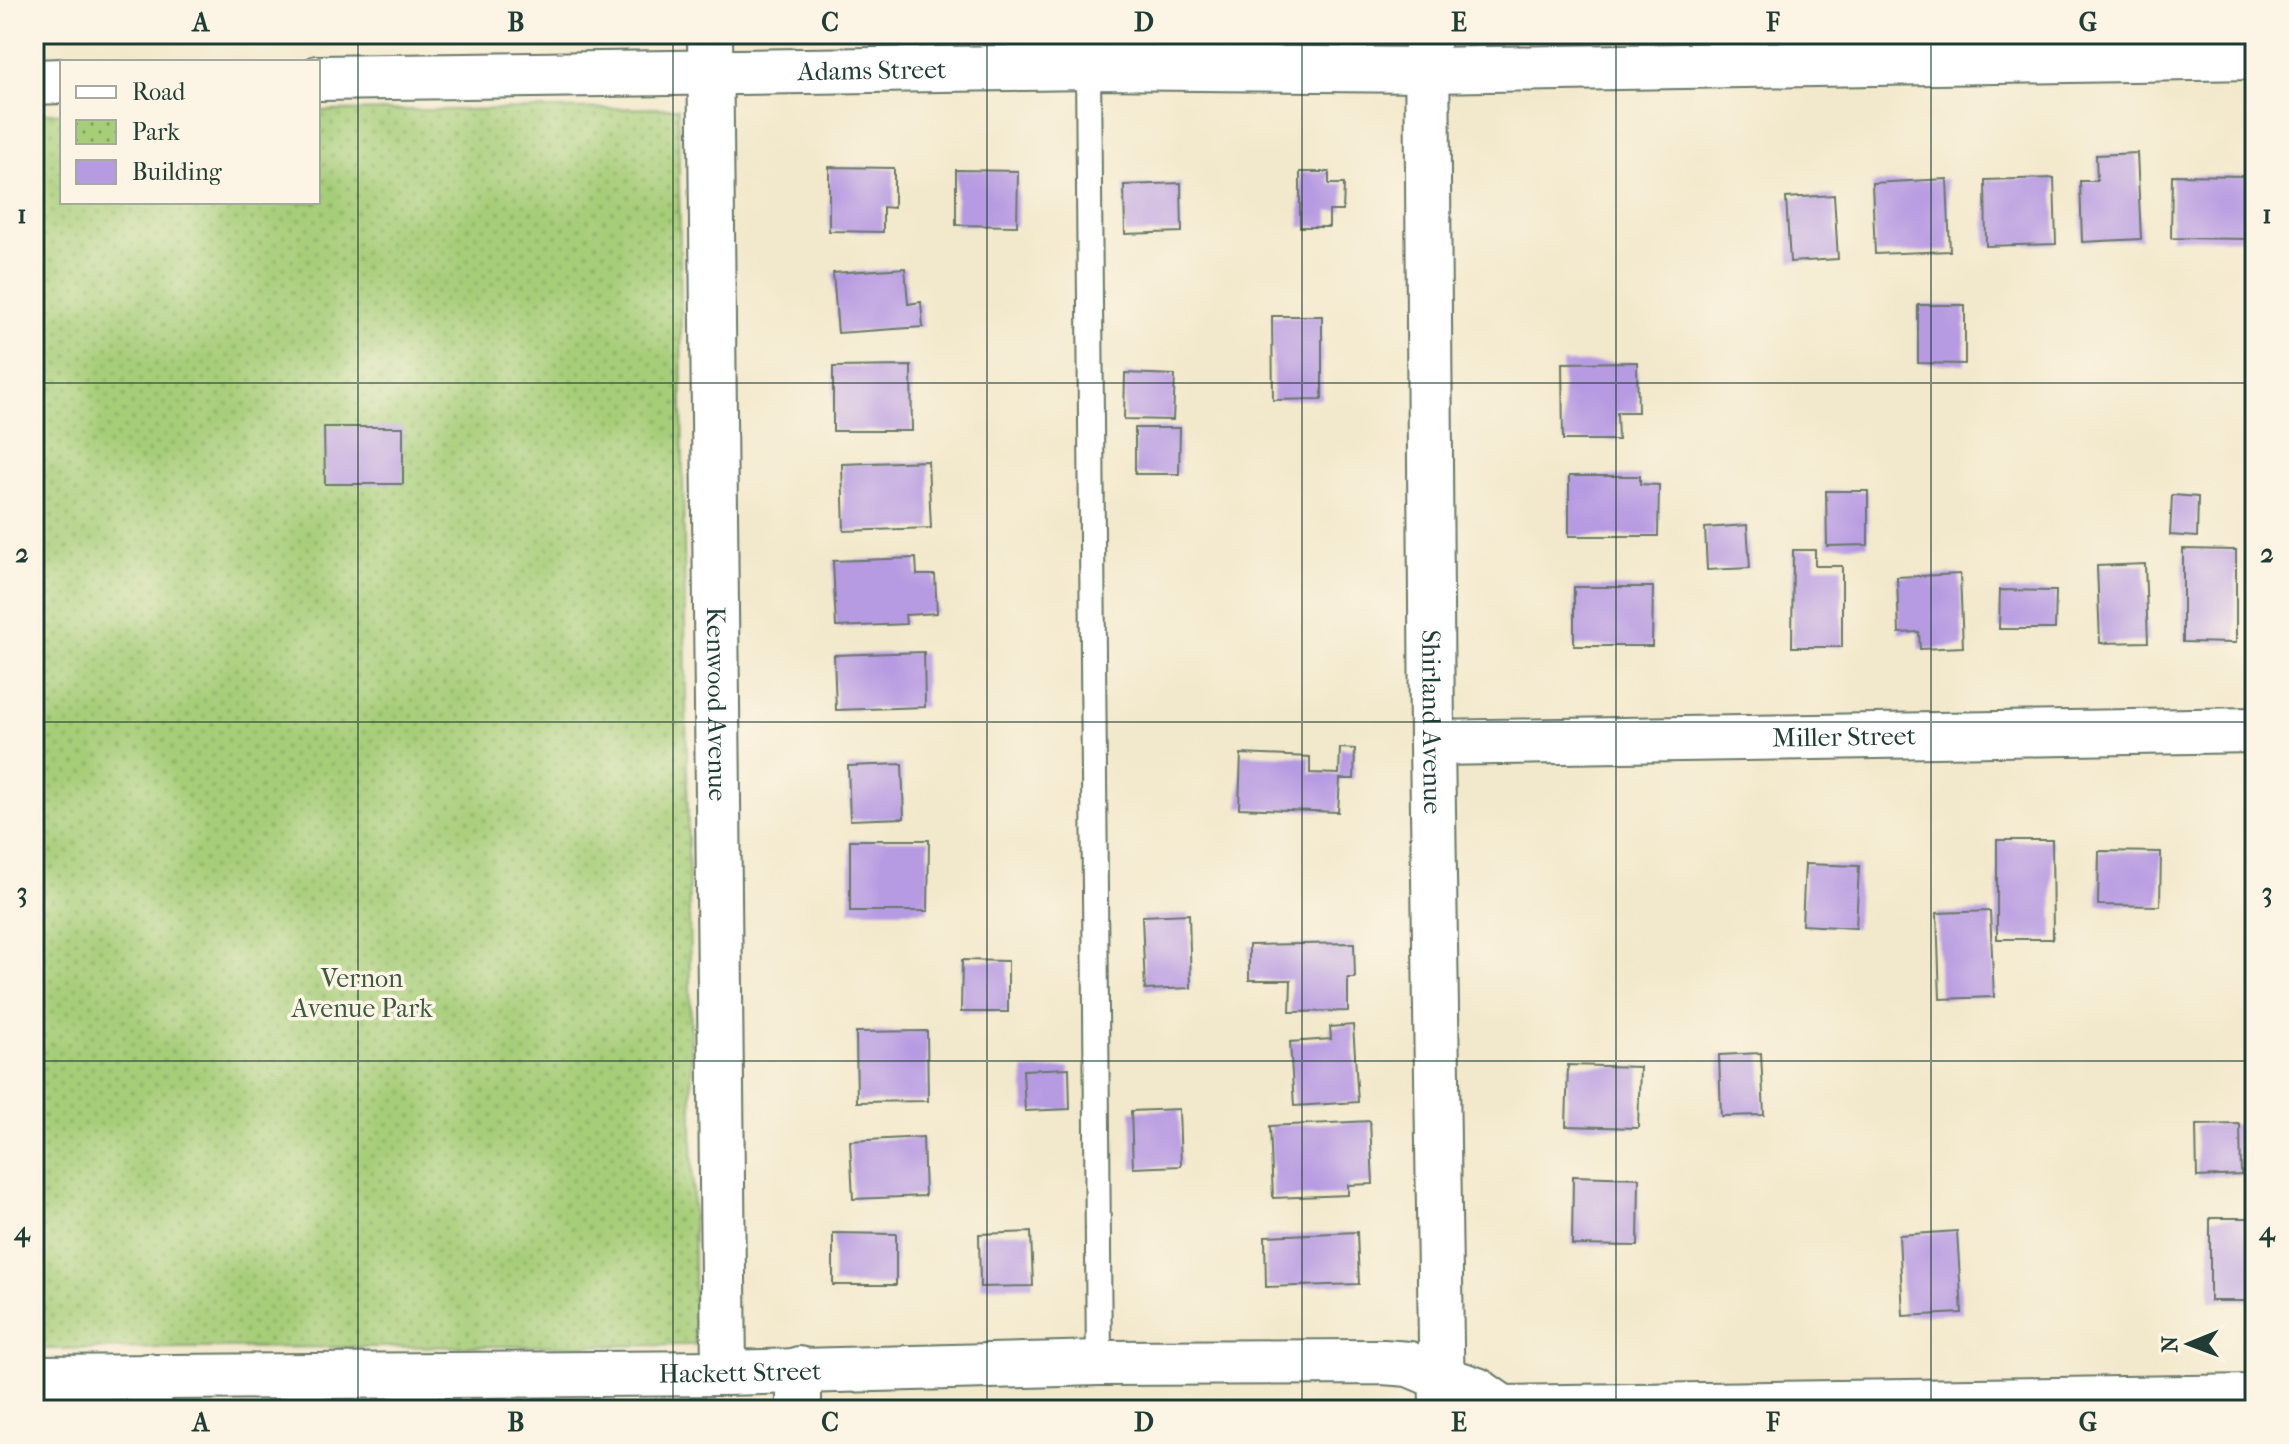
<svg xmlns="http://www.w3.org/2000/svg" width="2289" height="1444" font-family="'IM FELL French Canon',serif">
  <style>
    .park { fill: url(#park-dots); stroke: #628556; stroke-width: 2 }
    .building { fill: #b69ae2 }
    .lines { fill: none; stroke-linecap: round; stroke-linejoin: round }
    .service-casing { stroke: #697969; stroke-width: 28 }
    .minor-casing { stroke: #697969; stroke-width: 48 }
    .tertiary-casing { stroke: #697969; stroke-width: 48 }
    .service { stroke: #fff; stroke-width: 24 }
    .minor { stroke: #fff; stroke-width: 44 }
    .tertiary { stroke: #fff; stroke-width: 44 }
    .grid { fill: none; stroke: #1f3d34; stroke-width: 2; stroke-opacity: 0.55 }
    .labels { text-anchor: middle; stroke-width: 7; stroke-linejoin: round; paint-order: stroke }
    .street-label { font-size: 26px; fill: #1f3d34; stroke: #fcf5e5 }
    .park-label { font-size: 26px; fill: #3a5a42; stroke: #fcf5e5 }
    .neatline { fill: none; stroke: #1f3d34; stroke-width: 3 }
    .grid-label { font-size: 26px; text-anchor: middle; font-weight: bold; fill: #1f3d34 }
  </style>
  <defs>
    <pattern id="park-dots" width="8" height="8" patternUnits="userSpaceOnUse" patternTransform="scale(2)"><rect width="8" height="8" fill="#a6cd78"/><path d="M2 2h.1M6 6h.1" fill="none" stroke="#87a863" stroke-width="1.8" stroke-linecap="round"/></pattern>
  </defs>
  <rect width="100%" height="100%" fill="#fcf5e5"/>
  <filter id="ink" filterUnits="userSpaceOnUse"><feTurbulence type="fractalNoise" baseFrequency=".0125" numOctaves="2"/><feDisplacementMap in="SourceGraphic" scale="16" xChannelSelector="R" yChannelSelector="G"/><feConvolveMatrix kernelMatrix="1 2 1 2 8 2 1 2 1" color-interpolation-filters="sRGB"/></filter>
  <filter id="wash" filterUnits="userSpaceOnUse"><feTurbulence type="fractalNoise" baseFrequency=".006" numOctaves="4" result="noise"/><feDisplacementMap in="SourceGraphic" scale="32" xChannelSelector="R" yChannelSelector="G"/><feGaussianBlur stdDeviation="1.8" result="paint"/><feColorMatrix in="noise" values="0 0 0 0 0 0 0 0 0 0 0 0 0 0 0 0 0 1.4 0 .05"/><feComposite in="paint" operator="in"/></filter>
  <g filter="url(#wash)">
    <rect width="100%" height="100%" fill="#f2e8cb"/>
    <!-- park -->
    <path class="park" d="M678 108 695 1345 37 1349 34 113H62V202H318V111Z"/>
    <g id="blocks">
      <!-- building -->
      <path class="building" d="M2137 153 2141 239 2082 242 2080 181H2097L2096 155Z
        M829 167 894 168V208L883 207V232L829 231Z
        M956 170 1018 171 1017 226 956 225Z
        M1300 172H1329V184H1344L1343 211H1329V227H1300Z
        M2172 175 2250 176V239L2171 238Z
        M2054 178 2056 244 1986 246 1985 180Z
        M1947 179 1950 251 1875 254 1872 183Z
        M1181 183 1182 232 1125 234 1124 185Z
        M1834 195 1838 259 1790 262 1786 198Z
        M905 268 908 304 921 302 923 327 838 333 833 273Z
        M1918 305H1965V364L1918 363Z
        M1272 316H1322V399L1273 400Z
        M1637 362 1638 412H1617L1618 440H1563L1562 363Z
        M911 366 912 431H833V367Z
        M1125 373 1175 375 1173 420 1124 419Z
        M324 427H403V484H325Z
        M1135 428H1180L1179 474H1135Z
        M928 461 931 528 844 531 842 464Z
        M1569 476H1640V484L1659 485 1658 536H1569Z
        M1826 491H1868V545L1827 546Z
        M2172 495 2198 497 2197 537 2170 535Z
        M1747 525 1750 568 1707 570 1705 528Z
        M2183 549 2236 550V643L2183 642Z
        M1793 550H1815V566H1842V647H1792Z
        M916 558 917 575H935L937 613 905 615 906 624 836 627 833 561Z
        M2145 564 2148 642 2100 643 2097 566Z
        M1960 574 1963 647 1920 649 1919 632 1899 633 1897 577Z
        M1574 587H1653L1652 646H1574Z
        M2000 590 2056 591 2055 629H1999Z
        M924 652 925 707 836 710 834 655Z
        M1340 748 1355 749 1354 779H1340L1338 812 1239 808 1241 754 1310 757V773L1339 774Z
        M902 764 904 818 850 820 848 766Z
        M850 840H929L928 911H850Z
        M1997 840H2052L2053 939H1997Z
        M2099 851 2161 852 2160 906 2098 905Z
        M1805 864 1859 866 1856 928 1802 925Z
        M1990 911 1994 997 1940 999 1937 913Z
        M1189 914 1191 988 1145 990 1142 916Z
        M1354 943 1355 978H1348V1011L1290 1012 1291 980H1249V945Z
        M962 960 1008 961V1012H961Z
        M1353 1025 1358 1102 1294 1106 1290 1042 1331 1039 1330 1027Z
        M927 1031 928 1101 857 1102 856 1032Z
        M1761 1053 1764 1115 1721 1116 1719 1055Z
        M1568 1065 1640 1067 1638 1128 1566 1126Z
        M1069 1068 1070 1109 1025 1111 1023 1070Z
        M1179 1109 1181 1166 1133 1168 1131 1111Z
        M1370 1121 1373 1184 1348 1185V1195L1273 1198 1270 1126Z
        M2240 1124 2241 1175 2197 1177 2196 1125Z
        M923 1137 925 1196 853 1199 850 1141Z
        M1573 1176 1639 1178 1638 1246 1572 1245Z
        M2210 1218H2255V1301H2210Z
        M1957 1231 1962 1313 1903 1316 1899 1235Z
        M1031 1232 1033 1286 980 1287 979 1234Z
        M1357 1232 1359 1284 1266 1287 1265 1236Z
        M833 1233 896 1234V1285H833Z"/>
    </g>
  </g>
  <g filter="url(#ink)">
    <use href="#blocks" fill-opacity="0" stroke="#697969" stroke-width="2"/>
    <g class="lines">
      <!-- service casing -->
      <g class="service-casing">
        <path id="service" d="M1088 67 1099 1363"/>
      </g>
      <!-- minor casing -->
      <g class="minor-casing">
        <g id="minor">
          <path id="s1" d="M710 34 724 1373"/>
          <path id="s2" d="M318 78 1088 67 1428 70 2255 57"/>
          <path d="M34 82 62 81"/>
          <path id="s3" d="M1432 743 2255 730"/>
          <path d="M799 1369V1410"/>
          <path d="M148 1376 149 1410"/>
          <path d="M1442 1378 1477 1390 1503 1408 2255 1397"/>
        </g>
      </g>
      <!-- tertiary casing -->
      <g class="tertiary-casing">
        <g id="tertiary">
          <path id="s4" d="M1427 34 1432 743 1442 1410"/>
          <path id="s5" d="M34 1378 724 1373 1099 1363 1383 1362 1409 1364 1442 1378"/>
        </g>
      </g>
      <!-- service -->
      <use href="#service" class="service"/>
      <!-- minor -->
      <use href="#minor" class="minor"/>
      <!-- tertiary -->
      <use href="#tertiary" class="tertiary"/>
    </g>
  </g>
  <!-- grid -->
  <path class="grid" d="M358 34V1410M673 34V1410M987 34V1410M1302 34V1410M1616 34V1410M1931 34V1410M34 383H2255M34 722H2255M34 1061H2255"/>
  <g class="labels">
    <!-- street labels -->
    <g class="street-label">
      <text dy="9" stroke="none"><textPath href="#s2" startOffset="554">Adams Street</textPath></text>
      <text dy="9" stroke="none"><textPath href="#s1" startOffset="670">Kenwood Avenue</textPath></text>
      <text dy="9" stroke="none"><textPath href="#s4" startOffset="688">Shirland Avenue</textPath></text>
      <text dy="9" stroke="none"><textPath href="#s3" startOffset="412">Miller Street</textPath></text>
      <text dy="9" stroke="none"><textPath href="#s5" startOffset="706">Hackett Street</textPath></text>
    </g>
    <!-- park labels -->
    <g class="park-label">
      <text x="362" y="987">Vernon<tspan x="362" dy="30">Avenue Park</tspan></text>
    </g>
  </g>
  <!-- margin -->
  <rect width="2289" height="1444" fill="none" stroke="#fcf5e5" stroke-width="88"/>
  <!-- legend -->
  <rect x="60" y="60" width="260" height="144" fill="#fcf5e5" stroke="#a4ab9e" stroke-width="2"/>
  <rect x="76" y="86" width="40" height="12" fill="#ffffff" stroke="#a4ab9e" stroke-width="2"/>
  <text x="132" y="100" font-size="24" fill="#1f3d34">Road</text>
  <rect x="76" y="120" width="40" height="24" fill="url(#park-dots)" stroke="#a4ab9e" stroke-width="2"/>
  <text x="132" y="140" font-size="24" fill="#1f3d34">Park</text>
  <rect x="76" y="160" width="40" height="24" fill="#b69ae2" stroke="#a4ab9e" stroke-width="2"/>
  <text x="132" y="180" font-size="24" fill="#1f3d34">Building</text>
  <!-- north arrow -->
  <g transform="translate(2189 1344) rotate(269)" stroke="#fcf5e5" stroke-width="6" paint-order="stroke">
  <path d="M0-6L14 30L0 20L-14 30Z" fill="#1f3d34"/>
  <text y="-12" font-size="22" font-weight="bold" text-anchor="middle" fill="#1f3d34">N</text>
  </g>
  <rect x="44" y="44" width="2201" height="1356" class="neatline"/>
  <g class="grid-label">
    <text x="201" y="31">A</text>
    <text x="516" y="31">B</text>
    <text x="830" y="31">C</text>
    <text x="1144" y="31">D</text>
    <text x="1459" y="31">E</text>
    <text x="1773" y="31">F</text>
    <text x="2088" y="31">G</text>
    <text x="22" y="223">1</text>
    <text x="2267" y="223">1</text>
    <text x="22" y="562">2</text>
    <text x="2267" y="562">2</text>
    <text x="22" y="901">3</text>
    <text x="2267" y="901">3</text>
    <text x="22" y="1240">4</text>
    <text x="2267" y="1240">4</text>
    <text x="201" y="1431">A</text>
    <text x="516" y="1431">B</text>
    <text x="830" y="1431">C</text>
    <text x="1144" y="1431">D</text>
    <text x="1459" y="1431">E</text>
    <text x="1773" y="1431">F</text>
    <text x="2088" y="1431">G</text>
  </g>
</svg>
